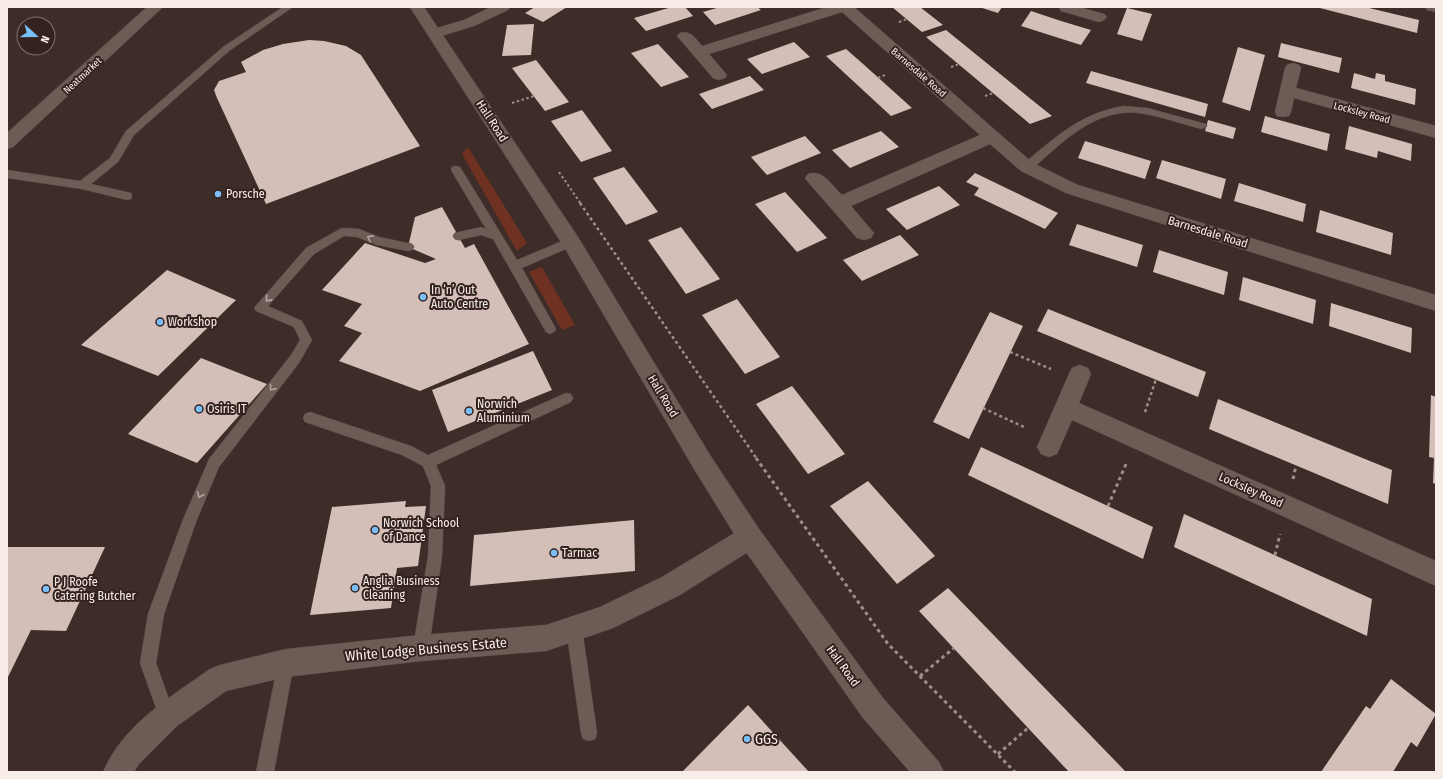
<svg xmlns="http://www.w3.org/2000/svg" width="1443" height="779" font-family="'Fira Sans Condensed',sans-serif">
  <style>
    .green { fill: #6f3122 }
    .building { fill: #d4beb8 }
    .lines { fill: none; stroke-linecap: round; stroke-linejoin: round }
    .service-casing { stroke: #574844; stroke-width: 1 }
    .minor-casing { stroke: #574844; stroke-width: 1 }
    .tertiary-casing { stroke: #574844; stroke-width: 1 }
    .path-far2 { stroke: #9e8f8c; stroke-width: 2; stroke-dasharray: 2.5 2.5; stroke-linecap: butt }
    .path-far1 { stroke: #9e8f8c; stroke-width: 2.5; stroke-dasharray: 3 3; stroke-linecap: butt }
    .path { stroke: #9e8f8c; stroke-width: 3; stroke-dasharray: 3.5 3.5; stroke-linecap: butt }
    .service { fill: #6f5b56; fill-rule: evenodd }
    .minor { fill: #6f5b56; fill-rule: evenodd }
    .tertiary { fill: #6f5b56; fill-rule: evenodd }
    .oneway { stroke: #b4a4a0 }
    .poi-dot { fill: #7abff8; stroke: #33221e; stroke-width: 1.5 }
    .labels { text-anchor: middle; stroke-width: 4; stroke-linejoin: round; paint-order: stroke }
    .far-street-label { font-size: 10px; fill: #f8ece9; stroke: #33221e }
    .street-label { font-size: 12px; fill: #f8ece9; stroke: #33221e }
    .poi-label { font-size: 12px; fill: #f8ece9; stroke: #33221e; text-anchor: start }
    .near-street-label { font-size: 14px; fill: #f8ece9; stroke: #33221e }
    .near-poi-label { font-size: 14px; fill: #f8ece9; stroke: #33221e; text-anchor: start }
  </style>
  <rect width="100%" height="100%" fill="#3d2c28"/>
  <!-- green -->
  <path class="green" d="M468 147 527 243 517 251 462 154Z
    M542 267 575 325 562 330 529 272Z"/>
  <!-- building -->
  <path class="building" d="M535 7H567L543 22 525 13Z
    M672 7H685L693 16 646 31 634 18Z
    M720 7H757L761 10 715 25 703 12Z
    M892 7H920L943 25 922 32Z
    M979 7H1002L998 13Z
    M1316 7H1365L1419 20 1417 33Z
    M1127 8 1152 14 1142 41 1117 34Z
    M1031 11 1061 21 1091 30 1081 45 1021 26Z
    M534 24 531 55 502 56 507 25Z
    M946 30 1032 100 1052 116 1030 124 926 37Z
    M309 40 324 41 346 46 361 55 420 146 266 204 217 98 214 90 219 81 246 72 241 62 263 50 283 44Z
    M794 42 810 57 762 74 747 59Z
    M1281 43 1342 58 1339 73 1278 57Z
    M658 44 673 60 689 77 661 87 631 53Z
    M1238 47 1265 55 1250 111 1222 102Z
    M846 49 862 63 912 108 891 116 826 56Z
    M536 60 569 102 545 111 512 68Z
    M1091 71 1208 104 1205 117 1086 83Z
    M1354 73 1375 79 1376 73 1385 75V81L1416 89 1415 105 1351 88Z
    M750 76 764 90 712 109 699 94Z
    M582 110 612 151 581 162 551 121Z
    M1265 116 1330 134 1327 151 1261 132Z
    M1208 120 1236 128 1233 139 1205 131Z
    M1349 126 1412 144 1411 161 1378 151 1377 158 1345 149Z
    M881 131 899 147 850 168 832 150Z
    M805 136 821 153 767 175 751 157Z
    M1085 141 1151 161 1145 179 1078 158Z
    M1162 160 1226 179 1221 199 1156 178Z
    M624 167 658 212 626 225 593 178Z
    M975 173 1033 201 1058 213 1045 229 974 195 979 188 966 182Z
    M1239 183 1306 204 1303 222 1234 201Z
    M939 186 960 205 907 230 886 209Z
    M785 192 805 214 827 238 797 252 755 204Z
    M442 207 465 248 474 244 529 344 420 391 339 361 362 333 344 326 362 304 322 290 365 243 425 263 436 259 408 247 415 217Z
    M1320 210 1393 233 1391 255 1316 232Z
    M1077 224 1143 245 1137 267 1069 245Z
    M681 227 720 279 686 294 648 240Z
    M900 235 919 255 862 281 843 260Z
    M1159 250 1228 272 1224 295 1153 272Z
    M167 270 236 300 158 376 81 345Z
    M1243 277 1316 300 1313 324 1239 300Z
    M737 299 780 357 745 374 702 315Z
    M1331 303 1412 328 1411 353 1329 326Z
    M1048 309 1206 372 1198 397 1037 331Z
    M990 312 1023 326 969 439 933 422Z
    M533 351 552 390 448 432 432 390Z
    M201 358 267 384 197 463 128 434Z
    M792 386 845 454 808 474 756 404Z
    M1431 395 1436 397V484L1433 483 1434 458 1429 457Z
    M1218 399 1392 470 1388 504 1209 429Z
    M981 447 1153 527 1143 559 968 475Z
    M868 481 935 556 897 584 830 506Z
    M406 501 405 507 426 506 418 566 397 568 391 608 310 615 332 507Z
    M1184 514 1372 599 1367 636 1174 547Z
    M634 520 635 571 470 586 474 535Z
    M7 547H105L66 631 31 630 7 679Z
    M948 588 1096 741 1126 772H1069L919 611Z
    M1391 679 1436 714 1417 747 1411 742 1393 772H1321L1366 706 1370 709Z
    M748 705 809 772H682Z"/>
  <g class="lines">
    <!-- service casing -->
    <g class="service-casing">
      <path id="service" d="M283 7H293L229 51 134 135 118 162 91 184 131 193 132 196 131 199 127 200 82 189 7 178V170L80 181 110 158 126 131 223 47Z
        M1123 106 1147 108 1206 124 1207 126 1202 129C1181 124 1160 116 1139 113 1094 108 1062 143 1031 170H1023L1022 167 1023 164C1056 137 1079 114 1123 106Z
        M456 166 460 167 517 260 567 239 571 238 575 239 577 242 575 245 522 268 556 329 554 332 550 334 546 332 493 239 481 235 459 240 455 239 453 236 455 233 481 227 486 229 451 170 452 167Z
        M342 228 359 229 379 237 412 244 414 247 412 250 408 251 377 245 357 237 344 236 314 254 268 306 302 321 312 340 299 363 219 467 196 522 164 614 156 663 175 716 173 722 167 724 161 722 140 663 148 614 182 522 209 459 291 355 300 340 294 327 256 311 254 308 306 248Z
        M566 393 571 394 573 398 571 402 436 465 445 486 442 556 429 648 427 654 421 656 415 654 413 648 428 556 431 486 423 466 402 455 305 422 303 418 305 414 310 412 411 446 428 455Z
        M574 620 580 622 582 628 597 733 595 739 589 741 583 739 581 733 566 628 568 622Z
        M286 655 292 657 294 663 274 772H256L278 663 280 657Z"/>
    </g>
    <!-- minor casing -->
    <g class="minor-casing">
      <path id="minor" d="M147 7H163L13 147 7 149V133Z
        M491 7H510L508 10 474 26 435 38 430 36 427 33 430 30 464 20Z
        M827 7H854L1033 163 1078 185 1436 295V311L1066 193 1021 171 990 144 851 206 874 233 871 238 864 240 857 238 808 182 805 178 808 174C823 169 832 186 842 195L980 135 842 12 709 54 727 75 725 78 719 80 713 78 677 36 680 33C691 30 695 38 702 46Z
        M1059 7H1079L1104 14 1107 17 1104 20 1099 22 1061 11Z
        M1425 7H1436V12L1427 10Z
        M1293 63 1299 65 1301 68 1296 88 1436 126V138L1294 98 1291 112 1289 116 1283 117 1277 116 1275 112 1285 68 1287 65Z
        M1080 365 1088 368 1091 374 1079 403 1436 561V586L1072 420 1057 454 1049 457 1041 454 1037 447 1069 374 1072 368Z
        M750 525 759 529 762 537 759 545 680 595 613 628 546 651 421 661 286 677 226 691 177 726 139 764 134 772H103C123 725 170 697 210 669L220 665 286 649 421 635 546 625 600 607 662 577 741 529Z"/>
    </g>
    <!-- tertiary casing -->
    <g class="tertiary-casing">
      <path id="tertiary" d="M410 7H424L578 237 710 455 759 529 883 698 939 762 944 772H910L863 718 741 545 694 469 564 247Z"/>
    </g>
    <!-- path-far2 -->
    <path class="path-far2" d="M899 22 907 19
      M951 67 959 64
      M878 78 885 75
      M985 96 993 93
      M512 103 534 96
      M559 172 581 204"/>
    <!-- path-far1 -->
    <path class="path-far1" d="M580 203 757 459
      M1010 352 1051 369
      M983 408 1026 428
      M1145 412 1156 379"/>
    <!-- path -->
    <path class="path" d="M756 458 888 644 1015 772
      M1293 479 1296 466
      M1108 506 1126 464
      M1275 555 1280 534
      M920 676 954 648
      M998 754 1028 728"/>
    <!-- service -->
    <use href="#service" class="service"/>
    <!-- minor -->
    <use href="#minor" class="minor"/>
    <!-- tertiary -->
    <use href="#tertiary" class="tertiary"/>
  </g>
  <!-- one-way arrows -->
  <defs><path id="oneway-chevron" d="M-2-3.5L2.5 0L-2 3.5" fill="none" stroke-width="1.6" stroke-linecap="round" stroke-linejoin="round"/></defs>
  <g class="oneway">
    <use href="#oneway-chevron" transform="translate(370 238) rotate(-154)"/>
    <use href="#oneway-chevron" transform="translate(268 299) rotate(132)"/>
    <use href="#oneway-chevron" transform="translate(272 388) rotate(129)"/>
    <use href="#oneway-chevron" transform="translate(200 495) rotate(113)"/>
  </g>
  <!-- markers -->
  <g class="poi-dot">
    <circle cx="218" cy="194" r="4"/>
    <circle cx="423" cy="297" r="4"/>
    <circle cx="160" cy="322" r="4"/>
    <circle cx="199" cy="409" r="4"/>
    <circle cx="469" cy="411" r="4"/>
    <circle cx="375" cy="530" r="4"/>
    <circle cx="554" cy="553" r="4"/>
    <circle cx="355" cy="588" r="4"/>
    <circle cx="46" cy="589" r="4"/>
    <circle cx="747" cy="739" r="4"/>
  </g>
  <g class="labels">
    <!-- far-street labels -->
    <g class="far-street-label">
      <text transform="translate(919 72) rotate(41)" y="4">Barnesdale Road</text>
      <text transform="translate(82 75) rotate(-43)" y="4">Neatmarket</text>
      <text transform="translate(1362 112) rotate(15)" y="4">Locksley Road</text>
    </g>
    <!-- street labels -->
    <g class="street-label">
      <text transform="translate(492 121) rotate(57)" y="4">Hall Road</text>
      <text transform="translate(1208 232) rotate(17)" y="4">Barnesdale Road</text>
      <text transform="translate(663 396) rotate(59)" y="4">Hall Road</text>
      <text transform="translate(1251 490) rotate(24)" y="4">Locksley Road</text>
      <text transform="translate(843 666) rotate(54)" y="4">Hall Road</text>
    </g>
    <!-- poi labels -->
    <g class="poi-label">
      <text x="226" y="198">Porsche</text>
      <text x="431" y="294">In ‘n’ Out<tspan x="431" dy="14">Auto Centre</tspan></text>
      <text x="168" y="326">Workshop</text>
      <text x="477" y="408">Norwich<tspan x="477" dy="14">Aluminium</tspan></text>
      <text x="207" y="413">Osiris IT</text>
      <text x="383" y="527">Norwich School<tspan x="383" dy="14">of Dance</tspan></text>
      <text x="562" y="557">Tarmac</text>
      <text x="363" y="585">Anglia Business<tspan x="363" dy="14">Cleaning</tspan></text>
      <text x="54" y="586">P J Roofe<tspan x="54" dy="14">Catering Butcher</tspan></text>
    </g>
    <!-- near-street labels -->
    <g class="near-street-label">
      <text transform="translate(426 649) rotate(-5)" y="5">White Lodge Business Estate</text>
    </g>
    <!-- near-poi labels -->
    <g class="near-poi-label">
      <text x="755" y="744">GGS</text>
    </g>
  </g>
  <!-- border -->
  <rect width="1443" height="779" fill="none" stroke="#f8ece9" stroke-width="16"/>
  <!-- north arrow -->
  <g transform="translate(36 36) rotate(111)"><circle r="19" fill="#33221e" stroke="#82736f"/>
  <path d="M0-3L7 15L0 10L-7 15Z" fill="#7abff8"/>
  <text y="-6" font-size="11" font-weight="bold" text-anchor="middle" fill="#f8ece9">N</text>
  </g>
</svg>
